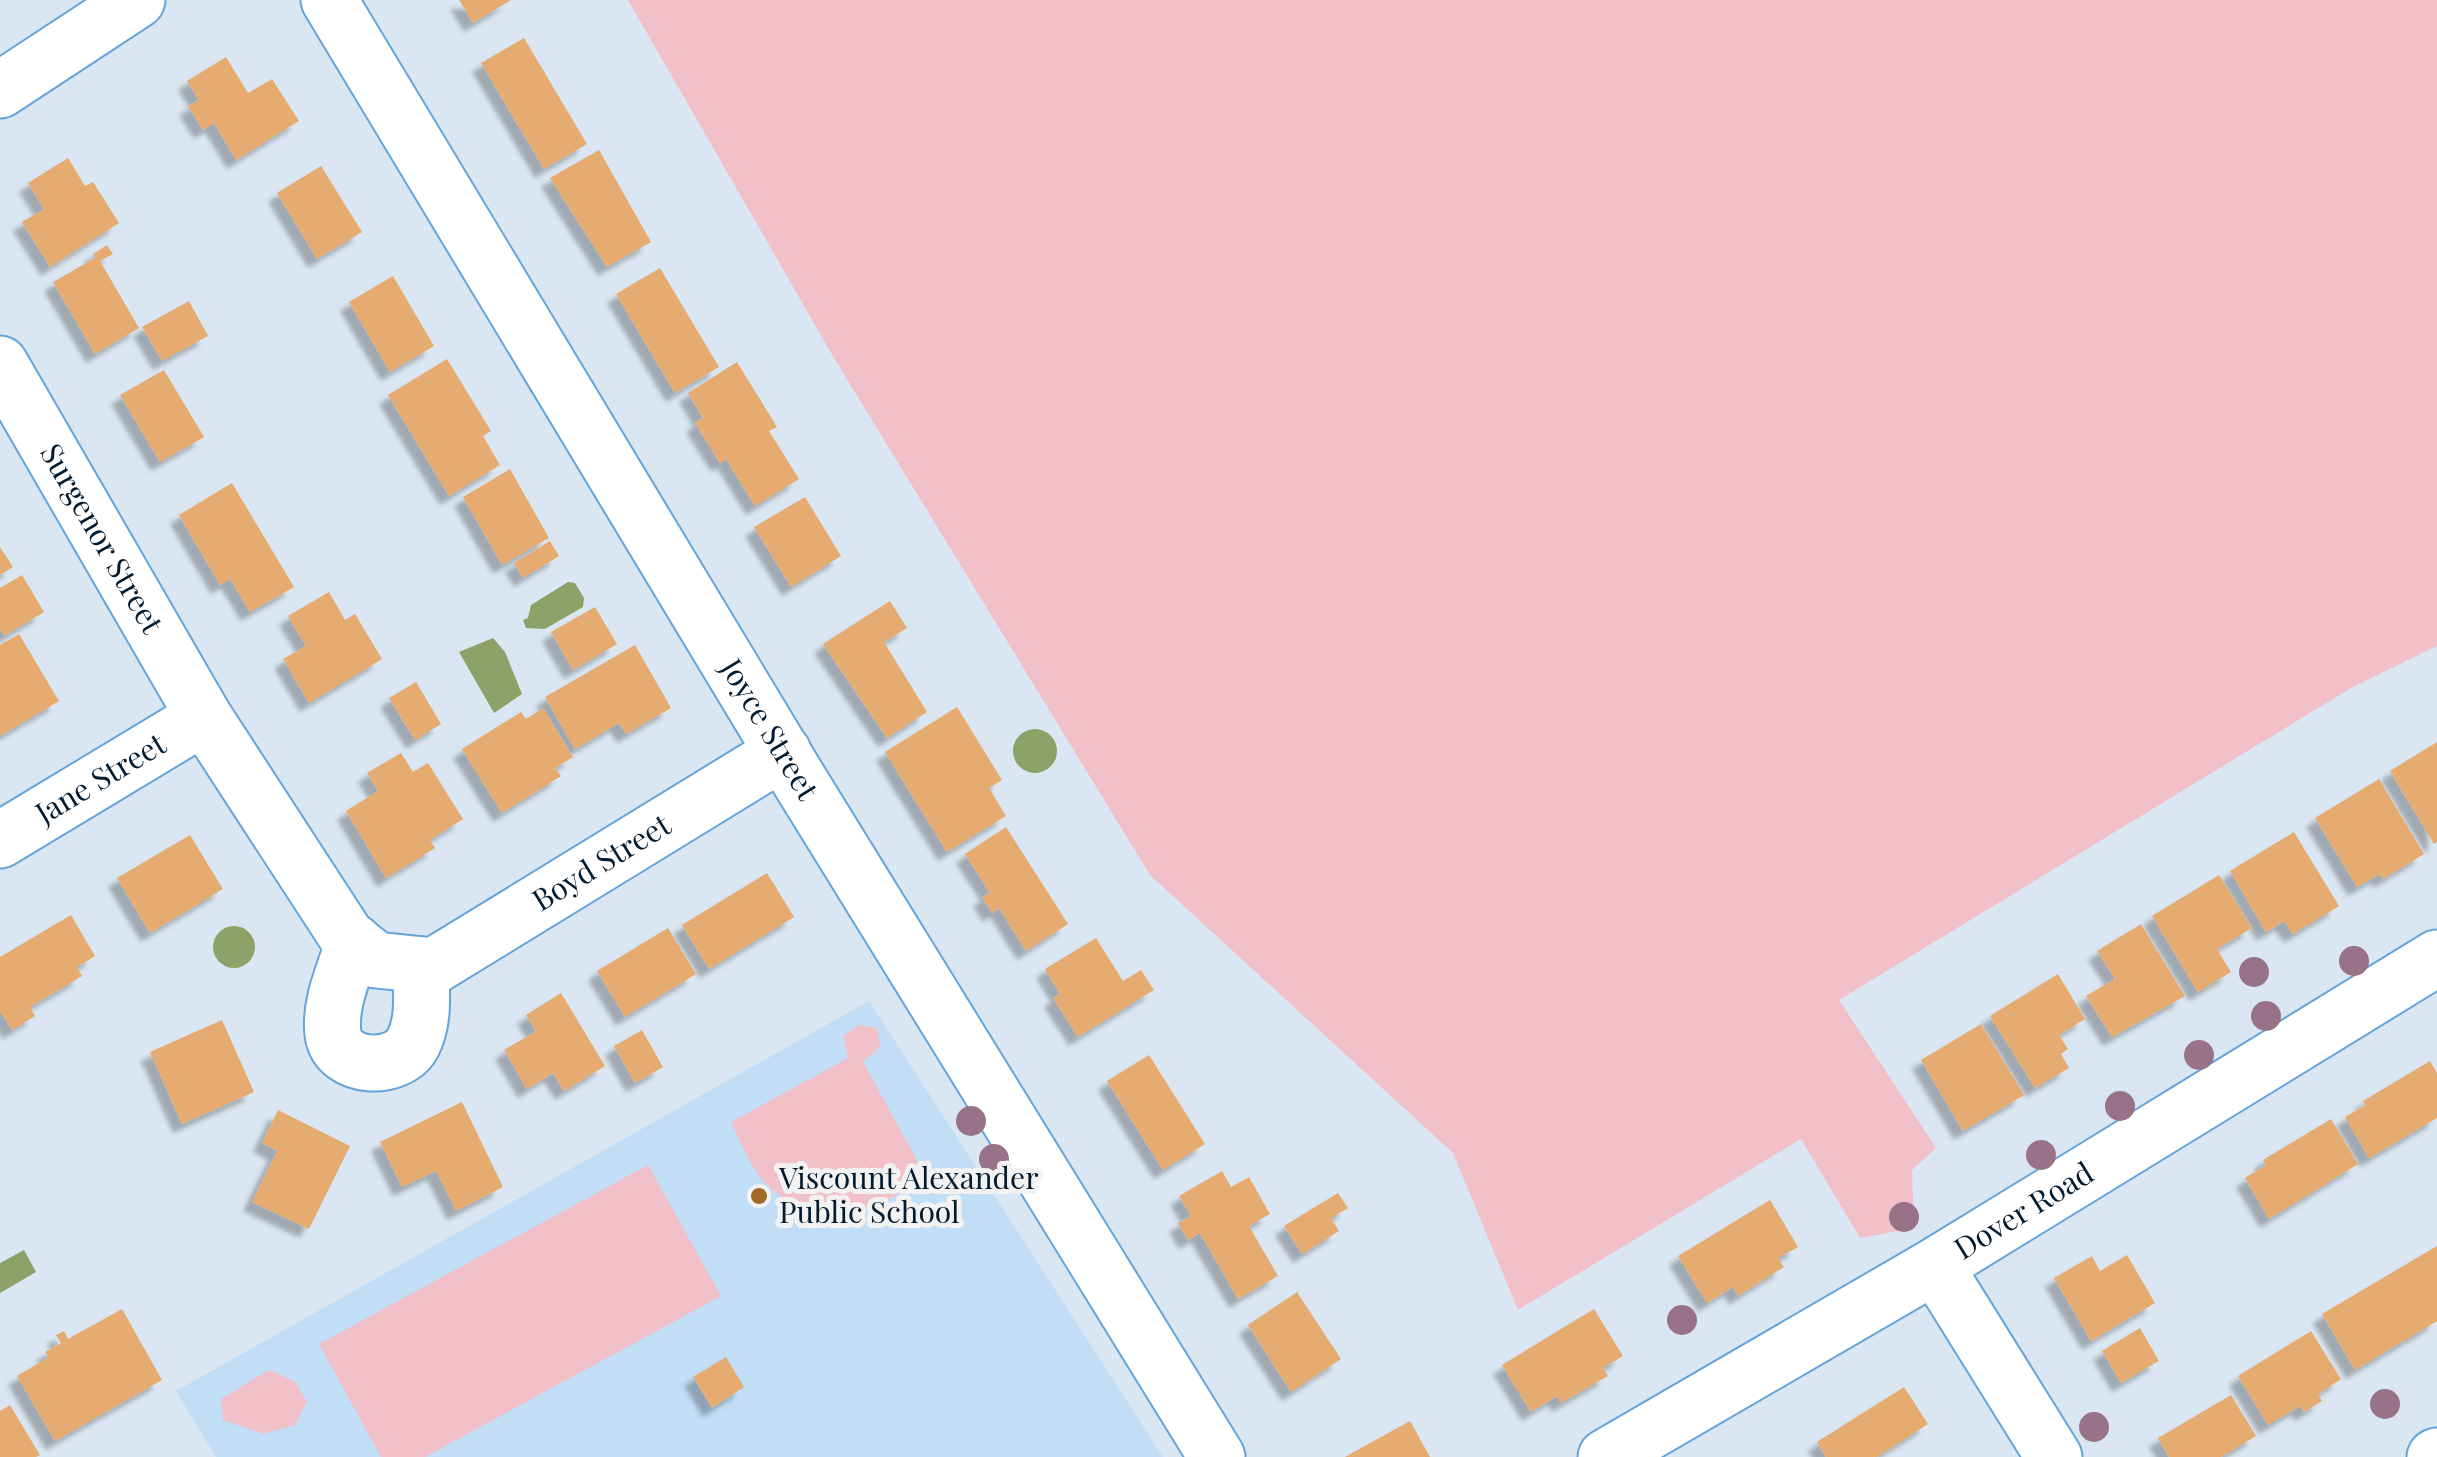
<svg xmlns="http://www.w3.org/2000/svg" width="2437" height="1457" font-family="'Playfair Display',serif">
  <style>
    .built { fill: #c2ddf6 }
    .green { fill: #f1c0c9 }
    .water { fill: #8ca268 }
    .building { fill: #e6ab70; filter: url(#shadow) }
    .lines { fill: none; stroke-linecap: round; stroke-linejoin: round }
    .minor-casing { stroke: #65a4da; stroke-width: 59 }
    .minor { stroke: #fff; stroke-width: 55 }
    .tree { fill: #987286 }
    .poi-dot { fill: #a16826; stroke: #f2f2f2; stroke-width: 4 }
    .labels { text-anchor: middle; stroke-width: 10; stroke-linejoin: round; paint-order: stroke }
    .street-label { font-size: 30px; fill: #021b2f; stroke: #f2f2f2 }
    .poi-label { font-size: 30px; fill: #021b2f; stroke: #f2f2f2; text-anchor: start }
  </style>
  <defs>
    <filter id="shadow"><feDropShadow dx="-9" dy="9" stdDeviation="2.5" flood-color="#0004"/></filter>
  </defs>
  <rect width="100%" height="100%" fill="#dae7f2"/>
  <!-- built -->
  <path class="built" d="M869 1001 1163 1457H216L176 1391Z"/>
  <!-- green -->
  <path class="green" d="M628 0H2437V646L2351 688 1839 1000 1936 1148 1912 1170 1914 1228 1860 1238 1801 1139 1518 1310 1453 1153 1150 875 834 358Z
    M859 1025 877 1028 880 1047 863 1062 923 1171C913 1180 904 1191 893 1197 863 1215 807 1214 778 1194 754 1178 743 1147 731 1122L848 1058 843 1036Z
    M648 1165 721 1296 425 1457H381L319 1344Z
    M269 1370 294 1381 307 1401 295 1425 263 1434 223 1420 221 1399Z"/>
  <!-- water -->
  <path class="water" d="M568 582 575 583 584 598 583 607 545 629 526 628 523 620 528 618 531 605Z
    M493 638 505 652 522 694 494 713 459 652Z
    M1013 751a22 22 0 1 1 44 0a22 22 0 1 1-44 0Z
    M213 947a21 21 0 1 1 42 0a21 21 0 1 1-42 0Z
    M24 1250 36 1272 0 1293V1263Z"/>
  <!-- building -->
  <path class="building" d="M459 0H511L473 23Z
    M524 38 587 144 544 169 481 63Z
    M226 57 248 93 272 79 299 121 236 160 214 123 203 130 188 106 199 100 187 81Z
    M599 150 651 242 607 267 550 178Z
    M68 158 85 186 93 182 119 223 50 267 22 222 44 209 28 183Z
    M321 166 362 232 317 259 277 193Z
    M107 245 113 254 100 261 139 328 95 354 53 282 95 258 93 254Z
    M660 268 719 367 675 393 616 294Z
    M393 276 434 346 390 372 349 302Z
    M189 301 208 336 162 361 142 327Z
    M447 359 491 431 483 436 500 465 449 496 388 395Z
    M737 362 777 427 769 431 799 479 755 506 726 459 720 463 695 423 703 418 688 393Z
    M164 370 204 437 160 462 120 395Z
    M510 469 549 538 502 565 463 497Z
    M232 483 294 587 250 612 230 579 220 585 179 515Z
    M805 497 841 556 791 587 754 527Z
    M550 541 559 556 523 578 514 563Z
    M0 547 13 567 0 575Z
    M22 575 44 612 4 636 0 628V588Z
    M329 592 345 620 355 614 382 659 309 703 283 659 306 646 288 616Z
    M890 601 907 628 884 642 927 712 887 738 823 644Z
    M595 607 617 644 573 670 551 632Z
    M19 634 59 701 0 736V645Z
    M635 645 671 708 626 734 619 723 575 749 545 697Z
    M416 682 441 724 415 740 389 698Z
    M957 707 1002 780 989 788 1006 816 947 852 885 752Z
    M543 708 573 757 555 768 561 776 502 813 462 749 521 712 526 719Z
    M2437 742V842L2434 844 2390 771Z
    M401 753 413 772 428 763 463 819 430 840 435 848 386 878 346 811 378 791 367 773Z
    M2379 779 2424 854 2383 879 2380 874 2357 887 2315 818Z
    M1006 827 1068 924 1026 951 999 908 992 913 982 897 990 893 965 854Z
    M2294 832 2339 906 2293 934 2284 921 2266 932 2230 871Z
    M190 835 223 889 150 933 117 878Z
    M767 873 794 917 709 969 682 925Z
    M2219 875 2252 928 2217 949 2231 972 2198 992 2152 916Z
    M71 915 95 956 77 967 82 976 30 1007 35 1016 12 1030 0 1011V957Z
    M2141 924 2185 996 2112 1037 2086 996 2115 979 2097 951Z
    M668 928 696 974 625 1017 597 971Z
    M1096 938 1123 981 1141 970 1154 990 1078 1037 1053 998 1060 994 1045 969Z
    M2058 974 2085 1019 2059 1035 2068 1049 2061 1054 2069 1068 2035 1088 1990 1016Z
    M561 993 605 1066 564 1091 553 1073 527 1089 504 1050 536 1031 526 1015Z
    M222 1020 254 1092 182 1124 150 1052Z
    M1981 1024 2024 1095 1963 1131 1921 1060Z
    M642 1030 663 1067 635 1083 614 1046Z
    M1149 1055 1205 1144 1163 1170 1107 1081Z
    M2430 1061 2437 1073V1118L2369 1158 2345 1117 2366 1105 2363 1101Z
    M462 1102 503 1187 456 1211 436 1171 402 1187 380 1142Z
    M278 1110 350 1146 309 1229 252 1202 277 1151 262 1143Z
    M2331 1119 2358 1164 2269 1219 2245 1178 2266 1165 2263 1160Z
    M1222 1171 1231 1187 1249 1177 1270 1214 1249 1226 1278 1276 1238 1299 1200 1233 1188 1240 1178 1223 1191 1216 1179 1196Z
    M1338 1193 1348 1208 1331 1218 1339 1231 1302 1254 1284 1226Z
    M1770 1200 1798 1247 1778 1258 1784 1267 1738 1296 1733 1287 1707 1303 1678 1256Z
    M2437 1246V1321L2355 1370 2322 1314Z
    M2127 1255 2155 1303 2091 1341 2054 1278 2092 1256 2100 1271Z
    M1297 1292 1341 1359 1291 1392 1248 1325Z
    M122 1309 162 1380 55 1441 17 1376 49 1357 45 1352 61 1343 56 1335 64 1331 68 1339Z
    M1594 1309 1623 1356 1603 1368 1608 1376 1561 1403 1557 1396 1531 1412 1502 1365Z
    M2140 1328 2159 1361 2121 1383 2102 1351Z
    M2311 1331 2341 1379 2318 1394 2322 1401 2304 1412 2300 1406 2268 1425 2238 1376Z
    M726 1357 744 1387 712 1408 693 1377Z
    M1904 1387 1928 1424 1877 1457H1826L1817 1442Z
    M2231 1395 2256 1436 2221 1457H2169L2158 1438Z
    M10 1405 40 1455 36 1457H0V1411Z
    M1410 1421 1430 1457H1345Z"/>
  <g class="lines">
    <!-- minor casing -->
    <g class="minor-casing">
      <g id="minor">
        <path id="s1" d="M329 0 796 775 1217 1457"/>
        <path d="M0 90 137 0"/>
        <path id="s2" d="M0 364 204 717 347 937 376 960 434 966 783 752"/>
        <path id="s3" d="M0 840 204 717"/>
        <path d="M354 942C345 971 329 1003 333 1034 338 1070 398 1072 413 1043 425 1020 421 990 421 965"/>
        <path d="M1935 1266 2054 1457"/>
        <path id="s4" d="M1606 1457 1935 1266 2437 958"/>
        <path d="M2435 1457 2437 1456"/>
      </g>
    </g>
    <!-- minor -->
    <use href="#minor" class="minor"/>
  </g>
  <!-- trees -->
  <g class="tree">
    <circle cx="2354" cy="961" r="15"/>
    <circle cx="2254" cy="972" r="15"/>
    <circle cx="2266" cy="1016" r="15"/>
    <circle cx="2199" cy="1055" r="15"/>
    <circle cx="2120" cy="1106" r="15"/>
    <circle cx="971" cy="1121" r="15"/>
    <circle cx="2041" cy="1155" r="15"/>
    <circle cx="994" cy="1159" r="15"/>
    <circle cx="1904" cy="1217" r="15"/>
    <circle cx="1682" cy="1320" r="15"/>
    <circle cx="2385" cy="1404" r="15"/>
    <circle cx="2094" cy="1427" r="15"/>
  </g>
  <!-- markers -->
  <circle class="poi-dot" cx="759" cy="1196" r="10"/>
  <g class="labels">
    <!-- street labels -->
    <g class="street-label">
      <text dy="10" stroke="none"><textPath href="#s2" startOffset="202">Surgenor Street</textPath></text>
      <text dy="10" stroke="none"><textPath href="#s1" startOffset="852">Joyce Street</textPath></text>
      <text dy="10" stroke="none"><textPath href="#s3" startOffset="118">Jane Street</textPath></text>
      <text dy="10" stroke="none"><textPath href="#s2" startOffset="962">Boyd Street</textPath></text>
      <text dy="10" stroke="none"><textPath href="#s4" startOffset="485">Dover Road</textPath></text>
    </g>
    <!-- poi labels -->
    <g class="poi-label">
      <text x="779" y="1189">Viscount Alexander<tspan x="779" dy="34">Public School</tspan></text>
    </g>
  </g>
</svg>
